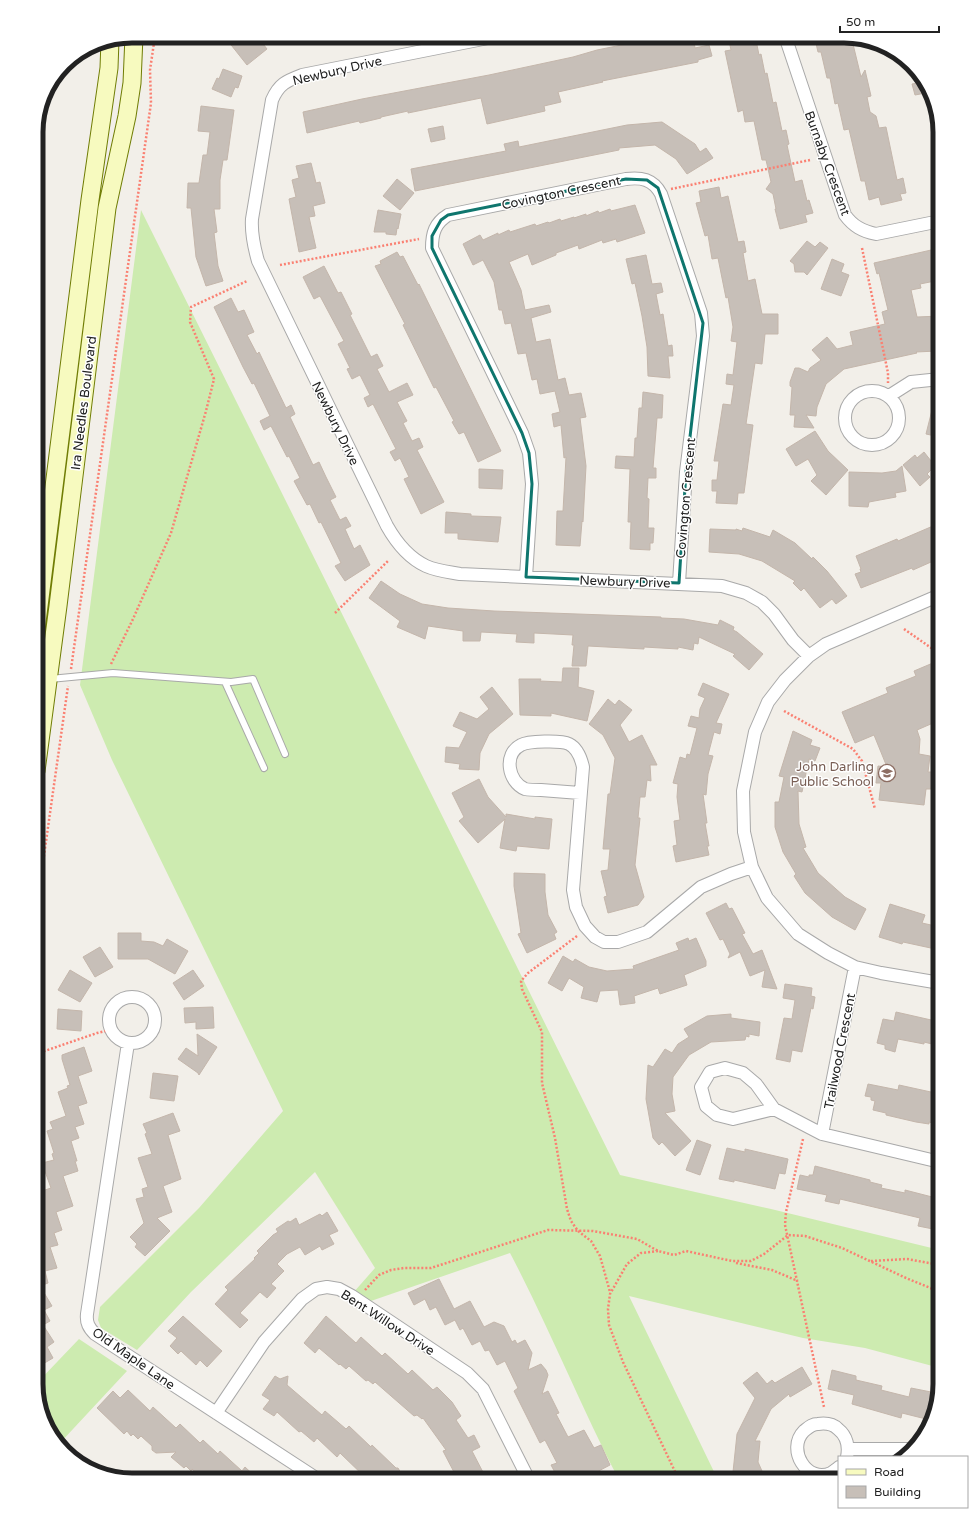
<svg xmlns="http://www.w3.org/2000/svg" width="976" height="1516" font-family="'Varela Round',sans-serif">
  <style>
    .grass { fill: #cdebb0 }
    .building { fill: #c7bfb8; stroke: #c4b6ab }
    .lines { fill: none; stroke-linecap: round; stroke-linejoin: round }
    .service-casing { stroke: #a9a9a9; stroke-width: 8 }
    .minor-casing { stroke: #a9a9a9; stroke-width: 14 }
    .secondary-casing { stroke: #707d05; stroke-width: 19 }
    .path { stroke: #fa8072; stroke-width: 2.5; stroke-dasharray: 2 2; stroke-linecap: butt }
    .service { stroke: #fff; stroke-width: 6 }
    .minor { stroke: #fff; stroke-width: 12 }
    .secondary { stroke: #f7fabf; stroke-width: 17 }
    .marked { fill: none; stroke: #0f766e; stroke-width: 3; stroke-linejoin: round }
    .labels { text-anchor: middle; stroke-width: 3; stroke-linejoin: round; paint-order: stroke }
    .street-label { font-size: 13px; fill: #222; stroke: #fff }
    .education-label { font-size: 13px; fill: #785e54; stroke: #fff; text-anchor: end }
    .rim { fill: none; stroke: #222; stroke-width: 5 }
  </style>
  <rect width="100%" height="100%" fill="#f2efe9"/>
  <!-- grass -->
  <path class="grass" d="M141 210 363 656 620 1175 771 1209 940 1250V1368L865 1348 803 1338 629 1296 718 1480H619C580 1405 549 1327 510 1253L368 1302 353 1293 375 1268 315 1172 191 1292 137 1350 101 1328 98 1320 100 1307 199 1208 283 1111 112 760 80 685Z
    M79 1339 127 1371 60 1443 46 1427 36 1384Z"/>
  <!-- building -->
  <path class="building" d="M224 36H257L267 49 247 65Z
    M666 36H693L695 48 709 45 712 56 698 60V62L602 81 603 82 558 92 561 102 544 106 545 111 487 124 481 98 408 113V111L381 117V118L360 123 359 121 307 133 303 112 362 99 489 75 573 57 597 50Z
    M728 36H751L753 45H757L759 55 761 54 765 74 767 73 773 103 776 102 782 131 786 130 789 144 787 145 795 182 802 180 807 201 809 200 813 213 805 215 807 222 780 229 775 209H776L773 194 766 189 771 182 766 160H762L754 121 745 122 743 110 738 112 725 51 731 50Z
    M817 36H849L850 41 852 40 861 77 865 70 871 96 867 97 870 112 876 116 879 128 886 127 897 180 903 178 906 193 900 194 902 200 881 205 879 197 869 200 865 181H861L849 129 844 130 838 103 835 104 830 78H827L821 52H818L815 39H818Z
    M223 69 242 76 238 88 235 87 231 97 212 89 217 78 219 79Z
    M924 82 931 92 915 95 912 84Z
    M201 106 234 110 227 160H223L220 180V209H214L217 232 214 233 218 266 223 281 206 286 196 257 191 208H187L188 183H199L203 155H207L210 132 198 131Z
    M662 122 695 144 700 152 706 148 713 158 687 174 676 159 655 145 619 148V150L415 191 411 169 506 151 504 144 518 141 519 147 627 125Z
    M443 126 445 139 431 142 428 129Z
    M311 163 316 183 320 182 325 203 313 206 315 216 309 217 316 248 299 252 289 199 296 197 292 180 299 178 296 166Z
    M397 179 414 193 400 210 383 196Z
    M719 187 721 198 728 196 738 242 744 241 746 252 743 253 748 281 755 279 762 314H778V334H765L762 364 755 363 746 424 753 425 744 493H738L737 504 716 503 717 491H712V480H717L719 461H714L723 404 731 405 734 385 726 384 727 374 733 375 737 342 731 341 733 327 728 297 726 298 718 258 712 259 708 235 705 236 696 203 701 202 699 191Z
    M635 205 645 233 617 242 616 239 603 243 602 240 579 249 578 245 556 253V255L532 265 528 254 509 262 521 290 525 310 549 305 551 312 531 318 536 342 550 339 558 380 565 378 569 395 581 393 586 417 580 418 586 466 583 522 582 521 580 546 556 545 557 511H563L566 457 564 458 561 425 554 427 552 414 560 412 555 391 540 394 537 379 532 380 526 353 518 354 511 323 505 324 502 310H499L494 282 483 260 473 265 463 244 480 235 483 240 498 233V235L509 230 510 232 535 224 536 226 548 222 549 223 560 219 561 221 574 217V218L586 214V216L598 211 599 213 610 209 611 211Z
    M378 210 401 214 398 229 397 228 396 235 386 234V232H374Z
    M807 241 815 247 820 242 828 248 807 275 804 272H795L794 264 790 261Z
    M940 248V280L920 284 921 288 911 290 917 317 940 316V348H937V351L916 352 917 353 844 369 826 384 817 407 816 416 806 415 814 428 794 427 795 415H790L792 387 790 386V382L795 368H799L808 372 810 368 821 360 812 350 827 337 837 349 853 345 850 332 885 324 882 312 888 310 879 273 877 274 874 263Z
    M397 252 400 257 403 256 418 285 419 284 501 451 478 462 464 432 459 434 452 422 454 421 436 387 434 388 403 325 405 324 375 266 381 264 380 261Z
    M646 255 652 284 661 283 663 292 656 294 660 315 663 314 668 346 672 345 673 356H668L670 378 648 376 647 347 642 316 635 283 632 284 626 259Z
    M832 259 844 264 841 272 849 275 841 296 821 289Z
    M324 266 338 293 341 292 352 314 350 315 371 357 377 354 383 366 377 369 389 392 407 383 413 395 397 402 407 421 403 423 412 441 419 438 423 447 417 450 444 502 421 514 404 479 409 477 400 458 395 461 390 452 396 449 373 404 368 407 364 398 370 395 360 375 352 379 347 369 350 368 338 344 344 341 320 296 314 299 303 277Z
    M231 298 238 312 244 310 254 332 247 335 257 354 259 352 286 408 291 405 295 414 290 417 313 465 319 462 326 477 336 497 330 500 340 520 346 517 351 526 345 529 354 549 360 545 370 565 345 581 335 566 341 563 321 522 319 523 310 504 307 505 294 481 300 478 289 456 287 457 271 426 264 430 260 421 270 416 254 383 252 384 243 367 214 307Z
    M643 392 663 395 662 418H657L653 468H656V478H648L647 498 649 499 648 528H654L653 543H650V550L630 549 631 522H628L630 469 615 468 616 456 634 457 635 438H637L639 408H642Z
    M936 394H940V437L926 434Z
    M815 431 828 451 848 470 826 495 811 481 817 475 808 459 796 466 786 449Z
    M924 452 935 466 927 474 930 477 920 486 903 465 915 455 917 458Z
    M902 466 906 491 895 493 896 497 869 502 868 507 849 506V472L882 473 896 471Z
    M479 469 503 470 502 489 479 488Z
    M446 512 471 514V516L501 517 498 542 458 539V533H445Z
    M940 523V558L913 570 912 568 861 588 855 574 861 572 860 569H861L856 556 897 539 898 541Z
    M743 528 770 537 773 530 795 543 812 559 813 557 827 571 847 596 836 604 832 599 820 608 804 588 801 591 793 583 795 581 762 561 739 554 709 552 710 529 736 530V529L742 531Z
    M381 581 400 594 422 604 448 608 494 611 661 617V618L684 619 718 625 720 620 734 627 733 630 737 632 763 654 749 670 733 656 735 654 699 637 698 644 694 643 693 650 678 647V649L644 647V649L588 646 586 666H572L574 645H572L573 635 534 633V643L516 642 517 634 481 632 480 641H463V631L428 626 425 639 397 627 400 621 369 598Z
    M940 660V720L917 730 920 739 919 754 930 756 928 772H933L931 789H926L924 805 879 800 881 783H876L878 766 887 767 874 735 855 743 842 712 888 693 886 688 916 676 914 671Z
    M563 668H579L578 687 594 691 587 721 551 713V716L520 715 519 679H541L540 681 562 682Z
    M703 683 729 694 716 723 722 724 720 734 714 732 708 755 713 756 708 774 706 795 703 794 707 823H705L709 846H707L709 855 676 862 673 846 677 845 674 821 680 820 677 797 678 784 673 783 680 757 686 759 687 754 690 755 697 728 688 726 691 716 699 718 700 709 705 698 698 695Z
    M492 687 513 714 489 734 480 753 479 770 459 769 460 764 445 762 446 747 459 748 467 732 453 726 460 712 477 719 489 709 480 697Z
    M608 699 615 705 619 700 632 710 620 725 629 742 642 735 657 765H650L651 781 647 780 645 797H640L638 818H640L635 865 644 897 638 905 608 913 604 897 607 896 601 871 608 870 610 849H603L608 794H610L615 758 603 735 589 724Z
    M793 731 812 740 810 745 820 748 815 761 809 759 802 792 798 791 799 824 806 847 803 848 818 873 845 897 866 909 855 930 832 917 805 893 794 876 796 874 783 852 775 827V802H779L784 777 779 776Z
    M479 779 488 797 506 817V814L535 819V817L552 819 549 849 517 846 516 851 500 848 505 819 478 843 459 821 464 817 452 793Z
    M514 873 545 874V892L548 915 557 932 554 934 556 939 527 953 518 934 521 933 514 886Z
    M726 903 729 909 732 908 745 933 742 934 753 954 762 950 777 989 762 987 765 970 750 976 740 952 728 958 730 954 723 939 720 940 706 913Z
    M890 904 925 915 922 923 940 927V950L903 942 902 944 879 937Z
    M118 933H141V941L154 942 163 946 167 939 188 951 175 974 148 959H118Z
    M688 938 689 941 696 938 706 961V966L684 975 687 985 660 994 658 988 634 996 635 1003 620 1005 618 990 600 991 597 1002 581 998 584 987 569 978 562 991 548 983 563 956 573 962 575 959 589 967 607 971 634 969 633 966 679 950 676 943Z
    M100 947 113 967 95 977 83 957Z
    M70 970 92 983 80 1002 58 990Z
    M193 970 204 986 184 1000 173 983Z
    M785 984 812 988 811 996 815 997 813 1009 811 1008 802 1052 792 1050 790 1062 776 1059 784 1018 792 1019 795 1000 783 998Z
    M213 1007 214 1028 196 1029V1022L185 1023 184 1008Z
    M58 1009 82 1011 81 1031 57 1029Z
    M896 1012 940 1022V1046L924 1042V1044L898 1039 895 1052 885 1049V1045L877 1043 883 1019 894 1021Z
    M731 1014V1018L760 1022 759 1036 749 1034V1037L746 1036 745 1040 711 1042 689 1055 673 1077 672 1094 675 1111 665 1113 691 1141 675 1156 662 1142 659 1145 653 1138 646 1099 648 1065 653 1067 665 1049 672 1053 678 1044 689 1037 684 1029 707 1016Z
    M197 1034 217 1047 199 1075 198 1073 178 1059 186 1048 198 1056Z
    M84 1047 92 1071 78 1076 87 1103 78 1106 84 1124 75 1127 79 1138 71 1141 77 1161H75L78 1171 63 1176 73 1206 56 1212 62 1230 54 1233 58 1245 50 1247 57 1268 45 1271 48 1283 40 1286 52 1306 44 1310 50 1321 43 1325 54 1342 47 1347 53 1358 36 1368V1215L40 1214 36 1201V1193L51 1188 42 1163 54 1160 52 1154 54 1153 47 1131 53 1129 50 1122 66 1116 58 1092 68 1088 67 1086 70 1085 62 1059V1055Z
    M153 1073 178 1076 174 1101 150 1098Z
    M868 1084 898 1090 899 1085 940 1094V1125L929 1122V1124L916 1122 886 1115V1113L873 1110 875 1101 871 1100V1097L865 1096Z
    M173 1113 180 1131 168 1135 181 1179 163 1186 172 1212 157 1218 170 1231 145 1256 135 1247 137 1244 130 1237 144 1223 136 1199 144 1197 142 1189 148 1187 138 1158 152 1154 145 1134 147 1133 143 1124Z
    M697 1140 711 1145 700 1175 686 1170Z
    M727 1148 745 1152V1149L788 1159 785 1174 779 1173 775 1189 734 1180V1182L719 1179Z
    M815 1166 870 1180V1182L882 1185 881 1188 905 1193V1190L940 1199 933 1229 918 1226 920 1218 840 1199 839 1204 825 1201 827 1195 797 1189 800 1175 809 1177V1175H813Z
    M327 1212 338 1231 329 1235 334 1244 322 1250 320 1246 305 1255 300 1247 287 1254 277 1264 284 1271 271 1284 276 1288 267 1298 260 1292 240 1313 248 1320 240 1328 215 1304 228 1290 225 1287 255 1259 254 1258 259 1253 257 1251 273 1235 278 1232 276 1229 288 1221 290 1222 296 1218 299 1225 320 1214 322 1216Z
    M439 1279 454 1309 470 1301 484 1327 494 1322 504 1326 512 1342 515 1340 517 1344 525 1340 532 1353 528 1370 541 1364 546 1370 548 1375 542 1394 548 1391 559 1413 556 1414 568 1437 584 1430 594 1448 601 1445 610 1465 591 1475 593 1480H559L551 1465 557 1463 545 1440 540 1443 514 1391 518 1388 505 1361 497 1365 489 1350 485 1351 480 1341 472 1345 463 1328 460 1330 455 1320 445 1325 436 1307 430 1310 425 1299 414 1305 408 1293Z
    M183 1316 222 1351 207 1367 200 1360 196 1365 181 1351 178 1354 170 1346 177 1338 168 1331Z
    M326 1316 356 1343 361 1337 382 1356 385 1353 408 1374 412 1370 433 1390 437 1387 452 1402 461 1416 456 1420 468 1438 474 1435 480 1447 472 1451 487 1480H461L457 1472 455 1474 443 1451 446 1450 423 1418 422 1419 417 1415 414 1416 375 1382 373 1384 368 1380 366 1381 349 1366 346 1369 340 1364 339 1365 319 1348 315 1353 304 1343Z
    M802 1367 812 1384 790 1397 789 1394 771 1409 755 1441H760L758 1462 766 1480H746L743 1473 733 1472 737 1434 755 1398 743 1383 757 1372 767 1384 772 1380 775 1383Z
    M832 1370 856 1376V1380L882 1386 881 1390 909 1397 911 1388 936 1393 930 1420 902 1413 901 1418 852 1404 854 1395 828 1389Z
    M275 1376 280 1379 288 1376 287 1385 322 1415 325 1411 346 1429 349 1426 371 1447 372 1445 396 1468H398L405 1480H368L340 1453 337 1457 317 1438 314 1442 301 1431 299 1432 277 1412 274 1416 263 1409 270 1400 262 1395Z
    M128 1390 150 1411 153 1407 176 1428 180 1424 200 1443 203 1440 218 1454 220 1451 242 1471 245 1467 259 1480H204L192 1469 191 1471 186 1466 184 1468 171 1457 176 1452 156 1453 152 1450V1446L141 1436 138 1439 133 1434 131 1436 127 1431 124 1434 97 1408 113 1391 120 1398Z"/>
  <g class="lines">
    <!-- service casing -->
    <g class="service-casing">
      <path id="service" d="M50 679 113 673 231 682 253 679 285 754
        M225 682 264 768"/>
    </g>
    <!-- minor casing -->
    <g class="minor-casing">
      <path id="minor" d="M498 36 302 75C286 81 279 84 272 100L252 219C251 234 254 247 258 261L387 526C396 542 409 558 426 566 437 571 449 572 460 574L722 586 746 593 762 602 774 614 793 640 809 656
        M785 36 845 215C853 226 862 231 876 234L940 221
        M845 418a27 27 0 1 1 54 0a27 27 0 1 1-54 0Z
        M889 396 911 382 940 379
        M526 577 532 484 529 453 522 433 432 248C432 233 435 223 448 215L626 179C641 177 653 179 661 194L701 313 703 336 686 472 679 583
        M580 793C567 792 554 791 541 790 536 790 530 790 525 789 508 782 503 754 521 745 528 741 561 740 569 744 577 748 581 758 583 767L573 890 576 907 585 926 595 937 604 942H618L647 932 701 887 731 874 752 867
        M940 983 881 973 855 967 828 953 798 934 767 898 752 867 744 832 743 791 755 732 768 702 785 680 809 656 826 644 940 595
        M109 1020a23 23 0 1 1 46 0a23 23 0 1 1-46 0Z
        M128 1043 87 1314C86 1323 89 1328 95 1334L319 1480
        M774 1109 733 1119 717 1115 706 1106 701 1087 710 1072 725 1068 743 1073 756 1084 774 1109 822 1134 940 1162
        M822 1134 855 967
        M216 1413 264 1342 302 1299 316 1289 327 1287 339 1289 352 1296 467 1373 483 1389 529 1480
        M848 1449H909
        M839 1467C837 1469 834 1471 831 1473 807 1484 786 1449 804 1431 809 1427 812 1424 818 1424 825 1423 833 1424 838 1429 847 1436 849 1447 847 1457"/>
    </g>
    <!-- secondary casing -->
    <g class="secondary-casing">
      <path id="secondary" d="M36 630 90 200 109 68 110 40
        M36 771 58 606 107 208 127 116 132 83 134 36"/>
    </g>
    <!-- path -->
    <path class="path" d="M671 189 810 160
      M862 248 888 373V383
      M280 265 419 239
      M335 613 389 560
      M904 629 940 654
      M111 664 133 619 171 533 206 411 214 379 190 322 191 307 247 281
      M71 669 151 103 150 70 155 36
      M784 711 853 749 862 761 875 809
      M36 912 68 686
      M577 936 528 973 521 981 522 989 542 1032V1083L555 1138 567 1209 571 1221 578 1231 591 1241 600 1256 610 1292
      M36 1054 97 1033 110 1030
      M803 1139 786 1212 785 1225 824 1407
      M658 1251 641 1253 627 1264 610 1294 608 1309 609 1325 623 1362 679 1480
      M871 1261 907 1259 940 1265
      M736 1263 772 1270 798 1281
      M365 1290 379 1275 391 1270 404 1268H431L548 1230 593 1231 637 1239 658 1251 674 1255 686 1251 732 1261H751L764 1254 788 1235 805 1236 842 1248 906 1278 940 1292"/>
    <!-- service -->
    <use href="#service" class="service"/>
    <!-- minor -->
    <use href="#minor" class="minor"/>
    <!-- secondary -->
    <use href="#secondary" class="secondary"/>
  </g>
  <!-- marked area -->
  <path class="marked" d="M626 179 647 180 658 188 703 323 686 472 679 583 526 577 532 484 529 453 522 433 432 248V236L441 220 448 215Z"/>
  <!-- icons -->
  <defs>
    <g id="school-ring" transform="scale(0.9)"><circle r="9.5" fill="#fff" stroke="#8d6e63" stroke-width="1.5"/><path d="M0-5L7-2L0 1L-7-2ZM-4 1L0 2.5L4 1V4Q0 6-4 4Z" fill="#8d6e63"/></g>
  </defs>
  <g fill-rule="evenodd">
    <use href="#school-ring" x="887" y="773"/>
  </g>
  <g class="labels">
    <!-- street labels -->
    <g class="street-label">
      <text transform="translate(337 70) rotate(-13)" y="5">Newbury Drive</text>
      <text transform="translate(828 163) rotate(70)" y="5">Burnaby Crescent</text>
      <text transform="translate(561 192) rotate(-12)" y="5">Covington Crescent</text>
      <text transform="translate(83 403) rotate(-83)" y="5">Ira Needles Boulevard</text>
      <text transform="translate(336 423) rotate(64)" y="5">Newbury Drive</text>
      <text transform="translate(685 498) rotate(-85)" y="5">Covington Crescent</text>
      <text transform="translate(625 581) rotate(2)" y="5">Newbury Drive</text>
      <text transform="translate(839 1051) rotate(-79)" y="5">Trailwood Crescent</text>
      <text transform="translate(388 1322) rotate(33)" y="5">Bent Willow Drive</text>
      <text transform="translate(134 1358) rotate(35)" y="5">Old Maple Lane</text>
    </g>
    <!-- education labels -->
    <g class="education-label">
      <text x="874" y="771">John Darling<tspan x="874" dy="15">Public School</tspan></text>
    </g>
  </g>
  <!-- crop -->
  <path d="M0 0H976V1516H0ZM132 43H844A89 89 0 0 1 933 132V1384A89 89 0 0 1 844 1473H132A89 89 0 0 1 43 1384V132A89 89 0 0 1 132 43Z" fill="#fff" fill-rule="evenodd"/>
  <path class="rim" d="M132 43H844A89 89 0 0 1 933 132V1384A89 89 0 0 1 844 1473H132A89 89 0 0 1 43 1384V132A89 89 0 0 1 132 43Z"/>
  <!-- legend -->
  <rect x="838" y="1456" width="130" height="52" fill="#ffffff" stroke="#a7a7a7"/>
  <rect x="846" y="1469" width="20" height="6" fill="#f7fabf" stroke="#a7a7a7"/>
  <text x="874" y="1476" font-size="12" fill="#222222">Road</text>
  <rect x="846" y="1486" width="20" height="12" fill="#c7bfb8" stroke="#a7a7a7"/>
  <text x="874" y="1496" font-size="12" fill="#222222">Building</text>
  <!-- scale -->
  <path d="M840 26v6h99v-6" fill="none" stroke="#222222" stroke-width="2"/>
  <text x="846" y="26" font-size="12" fill="#222222" stroke="#ffffff" stroke-width="3" paint-order="stroke">50 m</text>
</svg>
